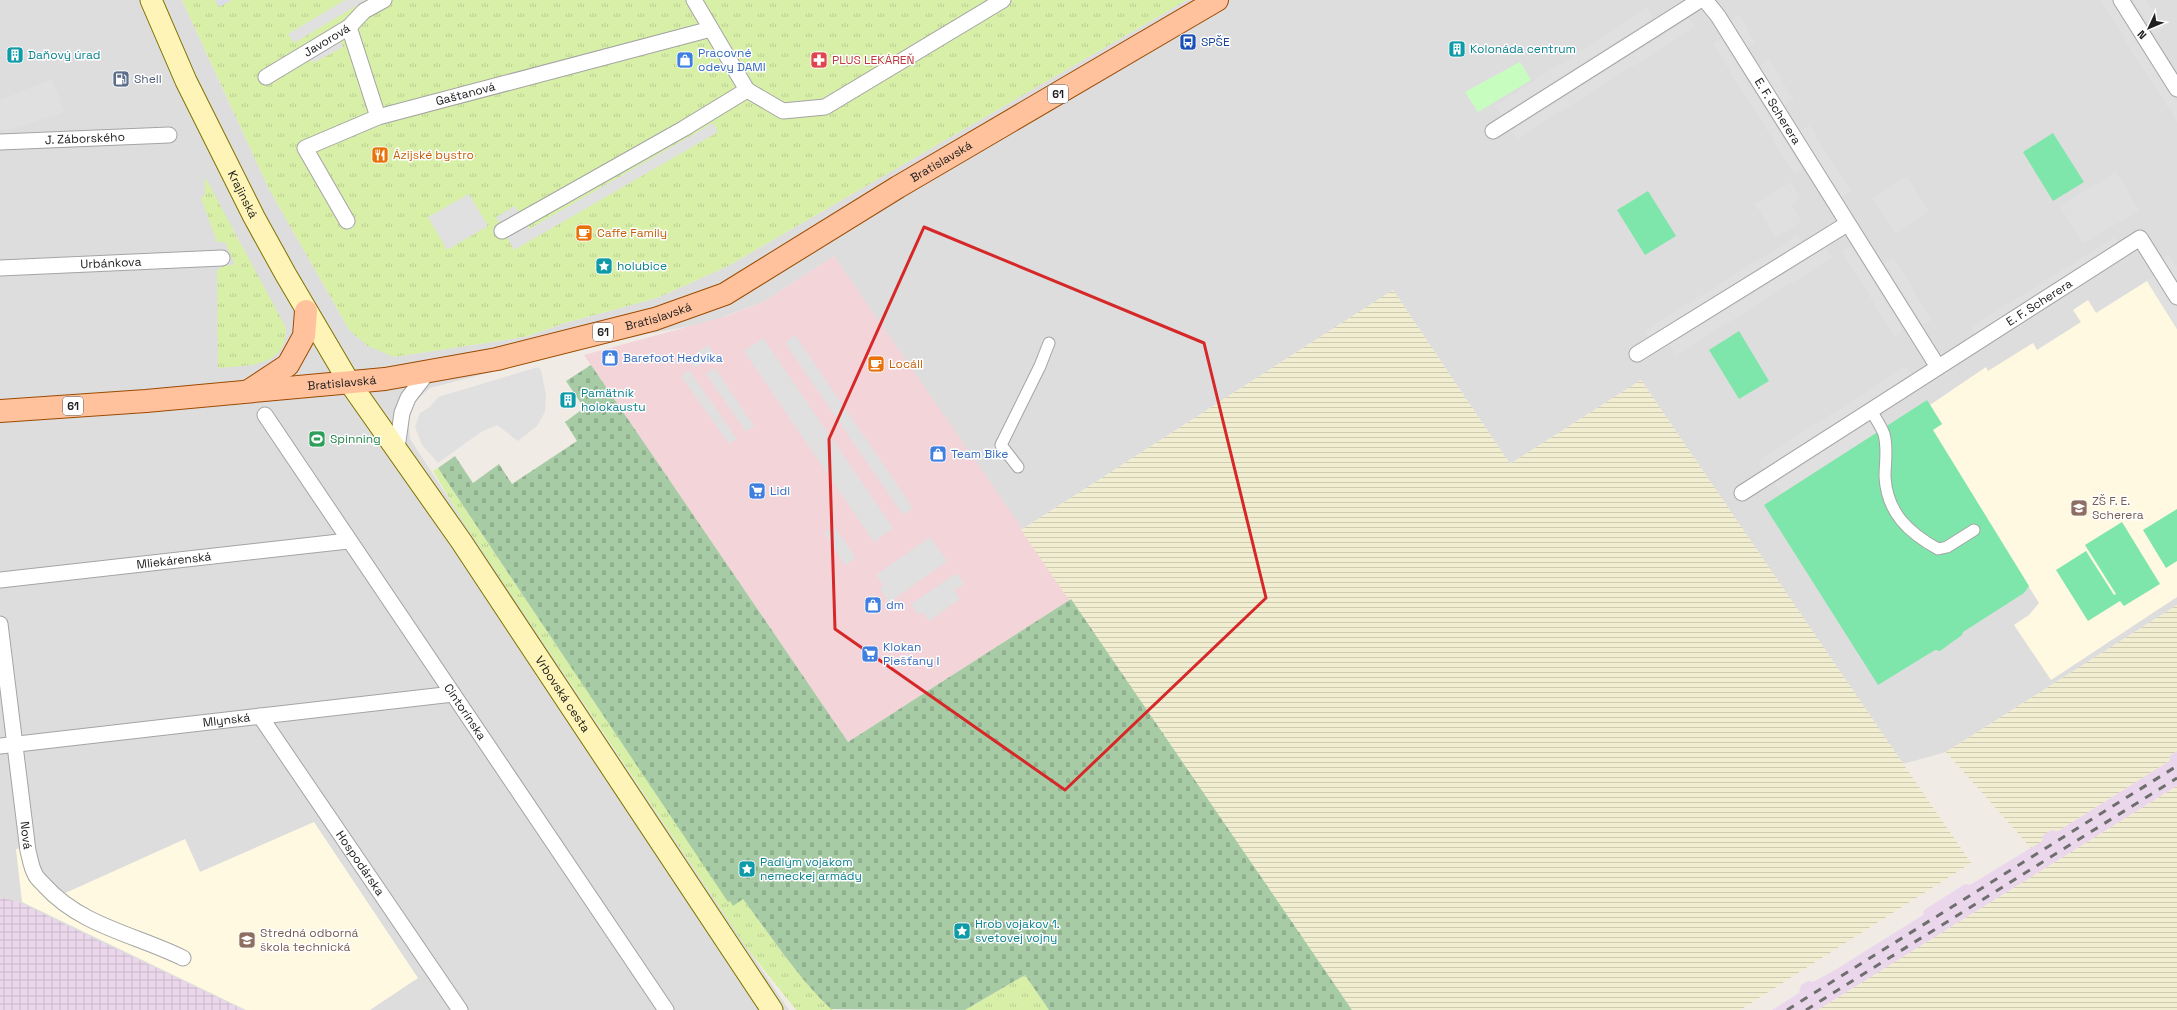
<svg xmlns="http://www.w3.org/2000/svg" width="2177" height="1010" font-family="'Space Grotesk',sans-serif">
  <style>
    .residential { fill: #dedddd }
    .commercial { fill: #f3d4d9 }
    .industrial { fill: url(#industrial-grid) }
    .education { fill: #fff9e1 }
    .railway { fill: #ebd7eb }
    .farmland { fill: url(#farmland-rules) }
    .grass { fill: url(#grass-tufts) }
    .cemetery { fill: url(#cemetery-stones) }
    .park { fill: #c7fec0 }
    .pitch { fill: #7ee6aa }
    .parking { fill: #e0e0e0 }
    .plaza { fill: #dadce7 }
    .lines { fill: none; stroke-linecap: round; stroke-linejoin: round }
    .pedestrian-casing { stroke: #a4a4a4; stroke-width: 13 }
    .minor-casing { stroke: #a4a4a4; stroke-width: 17 }
    .secondary-casing { stroke: #7e7300; stroke-width: 23 }
    .primary-casing { stroke: #9c4a00; stroke-width: 24 }
    .pedestrian { stroke: #fff; stroke-width: 11 }
    .minor { stroke: #fff; stroke-width: 15 }
    .secondary { stroke: #fef4b7; stroke-width: 21 }
    .primary { stroke: #ffc29d; stroke-width: 22 }
    .rail { stroke: #6e6e6e; stroke-width: 3; stroke-dasharray: 8 8; stroke-linecap: butt }
    .marked { fill: none; stroke: #d62828; stroke-width: 3; stroke-linejoin: round }
    .labels { text-anchor: middle; stroke-width: 3; stroke-linejoin: round; paint-order: stroke }
    .shield { fill: #fff; stroke: #636363; stroke-width: 1 }
    .shield-label { font-size: 11px; font-weight: bold; fill: #202020 }
    .street-label { font-size: 12px; fill: #202020; stroke: #fff }
    .transit-label { font-size: 12px; fill: #164399; stroke: #fff; text-anchor: start }
    .culture-label { font-size: 12px; fill: #0d838f; stroke: #fff; text-anchor: start }
    .shop-label { font-size: 12px; fill: #366cbe; stroke: #fff; text-anchor: start }
    .health-label { font-size: 12px; fill: #be3a42; stroke: #fff; text-anchor: start }
    .service-label { font-size: 12px; fill: #4e5e75; stroke: #fff; text-anchor: start }
    .food-label { font-size: 12px; fill: #c56008; stroke: #fff; text-anchor: start }
    .leisure-label { font-size: 12px; fill: #27864d; stroke: #fff; text-anchor: start }
    .education-label { font-size: 12px; fill: #785e54; stroke: #fff; text-anchor: start }
  </style>
  <defs>
    <pattern id="industrial-grid" width="8" height="8" patternUnits="userSpaceOnUse"><rect width="8" height="8" fill="#ebd7eb"/><path d="M0 4h8M4 0v8" fill="none" stroke="#c9b8c9"/></pattern>
    <pattern id="farmland-rules" width="6" height="5" patternUnits="userSpaceOnUse"><rect width="6" height="5" fill="#f1edd0"/><path d="M0 2.5h6" fill="none" stroke="#cecbb2"/></pattern>
    <pattern id="grass-tufts" width="24" height="20" patternUnits="userSpaceOnUse"><rect width="24" height="20" fill="#d8efa8"/><path d="M3 7l-1-3M5 7V3M7 7l1-3M15 17l-1-3M17 17v-4M19 17l1-3" fill="none" stroke="#b9cd90"/></pattern>
    <pattern id="cemetery-stones" width="16" height="16" patternUnits="userSpaceOnUse"><rect width="16" height="16" fill="#a7cca5"/><path d="M2 7V4a2 2 0 0 1 4 0v3zM10 15v-3a2 2 0 0 1 4 0v3z" fill="#8faf8e"/></pattern>
  </defs>
  <rect width="100%" height="100%" fill="#f1ebe6"/>
  <!-- residential -->
  <path class="residential" d="M0 0H182L269 189 350 331 394 357 525 337 565 323 657 298 728 266 1187 0H2177V605L1946 752 1903 764 1641 380 1510 464 1393 290 1021 530 834 256 763 302 707 323 648 334 567 352 430 388 407 408 410 439 604 735 789 1010H0Z"/>
  <!-- commercial -->
  <path class="commercial" d="M834 256 1071 599 848 742 584 355 727 316 763 302Z"/>
  <!-- industrial -->
  <path class="industrial" d="M0 897 18 902 243 1010H0Z"/>
  <!-- education -->
  <path class="education" d="M2147 281 2177 329V597L2051 680 2014 625 2029 615 2039 603 1932 430 1942 424 1930 405 1986 367 1988 371 2033 343 2037 350 2081 322 2073 310 2088 300 2096 313Z
    M314 822 418 978 370 1010H246L22 902 16 849 34 847 37 863 51 884 61 895 185 839 200 872Z"/>
  <!-- railway -->
  <path class="railway" d="M2177 751V786L1818 1010H1772L1799 993 1801 985 1808 981 1813 982 1835 970 1923 915 1924 910 1965 884 1970 885 2042 841 2043 835 2051 830 2058 831 2169 761 2170 755Z"/>
  <!-- farmland -->
  <path class="farmland" d="M1393 290 1510 464 1641 380 1971 863 1740 1010H1352L1021 530Z
    M2177 605V751L2170 755 2169 761 2058 831 2051 830 2043 835 2042 841 2031 848 1946 752Z
    M2177 786V1010H1818L1821 1008Z"/>
  <!-- grass -->
  <path class="grass" d="M182 0H1187L728 266 657 298 565 323 525 337 394 357 368 346 350 331 269 189Z
    M205 177 286 328C286 368 248 365 218 368L217 270 225 265H235L225 242H217L201 198 205 195Z
    M438 468 728 901 743 899C772 937 797 977 833 1010H796L746 947 464 523 433 471Z
    M1025 975 1049 1010H965Z"/>
  <!-- cemetery -->
  <path class="cemetery" d="M591 365 848 742 1071 599 1352 1010H1049L1025 975 965 1010 831 1009C797 977 771 936 743 899L733 906 730 901 728 902 438 468 455 456 473 483 499 464 512 484 577 441 565 422 584 408 566 381Z"/>
  <!-- park -->
  <path class="park" d="M1520 62 1531 80 1478 112 1465 92Z"/>
  <!-- pitch -->
  <path class="pitch" d="M2053 133 2084 182 2053 201 2023 152Z
    M1648 191 1676 236 1645 255 1617 210Z
    M1739 331 1769 381 1739 399 1709 350Z
    M1927 400 1942 424 1933 430 2029 586 2024 593 1963 632 1962 635 1940 651 1935 650 1878 685 1764 505Z
    M2177 509V561L2166 568 2143 530Z
    M2122 522 2160 584 2124 606 2120 601 2088 621 2056 570 2086 551 2114 595 2116 594 2085 545Z"/>
  <!-- parking -->
  <path class="parking" d="M345 0H366L294 43 288 34Z
    M2100 0H2113L2177 102V122Z
    M2133 0H2146L2164 28 2155 34Z
    M1647 8 1653 18 1501 115 1495 106Z
    M1739 15 1756 43 1748 48 1731 21Z
    M1690 18 1695 27 1517 139 1511 131Z
    M338 37 343 47 313 63 308 54Z
    M1721 39 1803 170 1795 175 1713 44Z
    M1769 60 1794 100 1784 106 1759 66Z
    M52 79 64 112 11 129 0 130V100Z
    M713 123 718 132 514 250 496 217 515 206 529 229Z
    M1809 125 1851 191 1842 197 1800 131Z
    M2116 172 2139 210 2083 244 2060 206Z
    M1907 176 1929 211 1895 233 1872 198Z
    M1791 182 1801 198 1791 205 1802 221 1776 237 1755 204Z
    M469 194 488 226 447 250 428 217Z
    M1798 235 1804 246 1650 341 1644 331Z
    M2115 237 2121 246 1976 337 1971 327Z
    M1851 246 1903 330 1894 336 1842 251Z
    M1826 248 1832 258 1676 355 1670 345Z
    M2170 256 2177 267V287L2158 257Z
    M1893 257 1932 320 1923 325 1884 263Z
    M2156 273 2177 307V329L2147 281Z
    M795 335 913 508 903 515 785 343Z
    M763 338 893 528 874 542 744 351Z
    M708 345 714 354 694 368 688 359Z
    M1906 366 1913 376 1764 471 1758 461Z
    M538 367 541 370 546 395 545 412 537 426 518 441 497 425 481 432 438 463 422 445 415 427 420 413 430 407 438 397Z
    M715 368 754 426 746 432 706 374Z
    M689 370 737 439 729 444 681 376Z
    M1872 420 1879 431 1782 493 1775 483Z
    M834 526 856 558 845 565 824 533Z
    M930 537 947 561 889 603 880 589 883 585 876 575Z
    M957 573 964 584 954 590 960 599 929 621 923 612 918 615 911 604Z"/>
  <!-- plaza -->
  <path class="plaza" d="M215 0H232L219 7Z"/>
  <g class="lines">
    <!-- pedestrian casing -->
    <g class="pedestrian-casing">
      <path id="pedestrian" d="M1871 410C1875 418 1881 426 1884 434 1888 449 1885 462 1885 477 1887 513 1909 533 1938 549L1947 547 1974 530
        M1018 467 1001 445 1040 366 1049 343"/>
    </g>
    <!-- minor casing -->
    <g class="minor-casing">
      <g id="minor">
        <path d="M694 0 747 90"/>
        <path id="s1" d="M1705 0 1718 16 1938 367"/>
        <path d="M2121 0 2177 89"/>
        <path d="M349 27 378 117"/>
        <path id="s2" d="M266 77 349 27 364 11 384 0"/>
        <path d="M1493 131 1700 0"/>
        <path id="s3" d="M0 142 169 135"/>
        <path id="s4" d="M347 221 305 148 378 117 711 29"/>
        <path d="M502 231 683 129 747 90 783 111 825 107 1003 0"/>
        <path id="s5" d="M0 268 222 258"/>
        <path d="M1637 354 1847 224"/>
        <path id="s6" d="M265 415 666 1010"/>
        <path d="M397 448 402 413 408 398 428 372"/>
        <path id="s7" d="M1742 493 2140 238 2177 297"/>
        <path id="s8" d="M0 580 348 541"/>
        <path id="s9" d="M0 624 28 851C30 858 31 867 35 874 37 879 42 882 45 886 81 926 137 935 183 958"/>
        <path id="s10" d="M260 716 460 1010"/>
        <path id="s11" d="M0 746 453 694"/>
      </g>
    </g>
    <!-- secondary casing -->
    <g class="secondary-casing">
      <g id="secondary">
        <path id="s12" d="M151 0 186 81 254 217 286 275 349 382 461 541 772 1010"/>
      </g>
    </g>
    <!-- primary casing -->
    <g class="primary-casing">
      <g id="primary">
        <path d="M250 390 288 365 304 336 306 311"/>
        <path id="s13" d="M0 411 146 401 385 379 497 359 655 319 725 294 898 187 1217 0"/>
      </g>
    </g>
    <!-- pedestrian -->
    <use href="#pedestrian" class="pedestrian"/>
    <!-- minor -->
    <use href="#minor" class="minor"/>
    <!-- secondary -->
    <use href="#secondary" class="secondary"/>
    <!-- primary -->
    <use href="#primary" class="primary"/>
    <!-- rail -->
    <path class="rail" d="M1787 1010 2177 766
      M1806 1010 2177 778"/>
  </g>
  <!-- marked area -->
  <path class="marked" d="M924 227 1204 343 1266 598 1065 790 835 629 829 439Z"/>
  <!-- icons -->
  <defs>
    <g id="bus-square" transform="scale(0.9)"><rect x="-9" y="-9" width="18" height="18" rx="4" fill="#1a4fb4" stroke="#fff"/><path d="M-5-6H5V4H4V6H2V4H-2V6H-4V4H-5ZM-3.5-4V0h7V-4ZM-3.5 1.2v1.5H-2V1.2ZM2 1.2v1.5H3.5V1.2Z" fill="#fff"/></g>
    <g id="building-square" transform="scale(0.9)"><rect x="-9" y="-9" width="18" height="18" rx="4" fill="#0f9aa8" stroke="#fff"/><path d="M-4-6H4V6H1V3H-1V6H-4ZM-2.5-4.3h1.7v1.8h-1.7ZM.8-4.3h1.7v1.8H.8ZM-2.5-1h1.7V.8h-1.7ZM.8-1h1.7V.8H.8Z" fill="#fff"/></g>
    <g id="shop-square" transform="scale(0.9)"><rect x="-9" y="-9" width="18" height="18" rx="4" fill="#3f7fe0" stroke="#fff"/><path d="M-5-2.5h2.3a2.7 3.5 0 0 1 5.4 0H5L5.5 6h-11ZM-1.5-2.5h3a1.5 2.3 0 0 0-3 0Z" fill="#fff"/></g>
    <g id="pharmacy-square" transform="scale(0.9)"><rect x="-9" y="-9" width="18" height="18" rx="4" fill="#e0444e" stroke="#fff"/><path d="M-2-6h4v4h4v4h-4v4h-4v-4h-4v-4h4Z" fill="#fff"/></g>
    <g id="fuel-square" transform="scale(0.9)"><rect x="-9" y="-9" width="18" height="18" rx="4" fill="#5c6f8a" stroke="#fff"/><path d="M-5.5-6h7V0h2V4h1.3V-2.5L3-4.5l.8-.8L6-3V5H2.5V1h-1V6h-7ZM-4.2-4.7v3.2H.2V-4.7Z" fill="#fff"/></g>
    <g id="restaurant-square" transform="scale(0.9)"><rect x="-9" y="-9" width="18" height="18" rx="4" fill="#e8710a" stroke="#fff"/><path d="M-5-6h1v4h1v-4h1v4h1v-4h1v5L-1.5 .5V6h-2V.5L-5-1ZM5-6V6H3V1.5H1.5Q1.5-4 5-6Z" fill="#fff"/></g>
    <g id="cafe-square" transform="scale(0.9)"><rect x="-9" y="-9" width="18" height="18" rx="4" fill="#e8710a" stroke="#fff"/><path d="M-5.5-4.5H6V0H3Q3 3.5 0 3.5H-2.5Q-5.5 3.5-5.5 0ZM3-3.2v2h1.7v-2ZM-6 4.5H4V6H-6Z" fill="#fff"/></g>
    <g id="sight-square" transform="scale(0.9)"><rect x="-9" y="-9" width="18" height="18" rx="4" fill="#0f9aa8" stroke="#fff"/><path d="M0-6L1.8-2.2L6-1.7L2.9 1.2L3.7 5.4L0 3.3L-3.7 5.4L-2.9 1.2L-6-1.7L-1.8-2.2Z" fill="#fff"/></g>
    <g id="stadium-square" transform="scale(0.9)"><rect x="-9" y="-9" width="18" height="18" rx="4" fill="#2e9e5b" stroke="#fff"/><path d="M0-5a6.5 5 0 1 0 0 10a6.5 5 0 1 0 0-10ZM-3.5-1.8h7v3.6h-7Z" fill="#fff"/></g>
    <g id="supermarket-square" transform="scale(0.9)"><rect x="-9" y="-9" width="18" height="18" rx="4" fill="#3f7fe0" stroke="#fff"/><path d="M-6-5.5h2.5l.6 2H6L4.5 2H-2.5L-4.4-4H-6ZM-1.5 3.2a1.3 1.3 0 1 0 .1 0ZM3 3.2a1.3 1.3 0 1 0 .1 0Z" fill="#fff"/></g>
    <g id="school-square" transform="scale(0.9)"><rect x="-9" y="-9" width="18" height="18" rx="4" fill="#8d6e63" stroke="#fff"/><path d="M0-5L7-2L0 1L-7-2ZM-4 1L0 2.5L4 1V4Q0 6-4 4Z" fill="#fff"/></g>
  </defs>
  <g fill-rule="evenodd">
    <use href="#bus-square" x="1188" y="42"/>
    <use href="#building-square" x="1457" y="49"/>
    <use href="#building-square" x="15" y="55"/>
    <use href="#shop-square" x="685" y="60"/>
    <use href="#pharmacy-square" x="819" y="60"/>
    <use href="#fuel-square" x="121" y="79"/>
    <use href="#restaurant-square" x="380" y="155"/>
    <use href="#cafe-square" x="584" y="233"/>
    <use href="#sight-square" x="604" y="266"/>
    <use href="#shop-square" x="610" y="358"/>
    <use href="#cafe-square" x="876" y="364"/>
    <use href="#building-square" x="568" y="400"/>
    <use href="#stadium-square" x="317" y="439"/>
    <use href="#shop-square" x="938" y="454"/>
    <use href="#supermarket-square" x="757" y="491"/>
    <use href="#school-square" x="2079" y="508"/>
    <use href="#shop-square" x="873" y="605"/>
    <use href="#supermarket-square" x="870" y="654"/>
    <use href="#sight-square" x="747" y="869"/>
    <use href="#sight-square" x="962" y="931"/>
    <use href="#school-square" x="247" y="940"/>
  </g>
  <g class="labels">
    <!-- shield labels -->
    <g class="shield">
      <rect x="1048" y="85" width="20" height="18" rx="3"/>
      <rect x="593" y="323" width="20" height="18" rx="3"/>
      <rect x="63" y="397" width="20" height="18" rx="3"/>
    </g>
    <g class="shield-label">
      <text x="1058" y="98">61</text>
      <text x="603" y="336">61</text>
      <text x="73" y="410">61</text>
    </g>
    <!-- street labels -->
    <g class="street-label">
      <text dy="4" stroke="none"><textPath href="#s2" startOffset="71">Javorová</textPath></text>
      <text dy="4" stroke="none"><textPath href="#s4" startOffset="254">Gaštanová</textPath></text>
      <text dy="4" stroke="none"><textPath href="#s1" startOffset="133">E. F. Scherera</textPath></text>
      <text dy="4" stroke="none"><textPath href="#s3" startOffset="85">J. Záborského</textPath></text>
      <text dy="4" stroke="none"><textPath href="#s13" startOffset="991">Bratislavská</textPath></text>
      <text dy="4" stroke="none"><textPath href="#s12" startOffset="215">Krajinská</textPath></text>
      <text dy="4" stroke="none"><textPath href="#s5" startOffset="111">Urbánkova</textPath></text>
      <text dy="4" stroke="none"><textPath href="#s7" startOffset="353">E. F. Scherera</textPath></text>
      <text dy="4" stroke="none"><textPath href="#s13" startOffset="667">Bratislavská</textPath></text>
      <text dy="4" stroke="none"><textPath href="#s13" startOffset="343">Bratislavská</textPath></text>
      <text dy="4" stroke="none"><textPath href="#s8" startOffset="175">Mliekárenská</textPath></text>
      <text dy="4" stroke="none"><textPath href="#s12" startOffset="809">Vrbovská cesta</textPath></text>
      <text dy="4" stroke="none"><textPath href="#s6" startOffset="358">Cintorínska</textPath></text>
      <text dy="4" stroke="none"><textPath href="#s11" startOffset="228">Mlynská</textPath></text>
      <text dy="4" stroke="none"><textPath href="#s9" startOffset="213">Nová</textPath></text>
      <text dy="4" stroke="none"><textPath href="#s10" startOffset="178">Hospodárska</textPath></text>
    </g>
    <!-- transit labels -->
    <g class="transit-label">
      <text x="1201" y="46">SPŠE</text>
    </g>
    <!-- culture labels -->
    <g class="culture-label">
      <text x="1470" y="53">Kolonáda centrum</text>
      <text x="28" y="59">Daňový úrad</text>
      <text x="617" y="270">holubice</text>
      <text x="581" y="397">Pamätník<tspan x="581" dy="14">holokaustu</tspan></text>
      <text x="760" y="866">Padlým vojakom<tspan x="760" dy="14">nemeckej armády</tspan></text>
      <text x="975" y="928">Hrob vojakov 1.<tspan x="975" dy="14">svetovej vojny</tspan></text>
    </g>
    <!-- shop labels -->
    <g class="shop-label">
      <text x="698" y="57">Pracovné<tspan x="698" dy="14">odevy DAMI</tspan></text>
      <text x="623" y="362">Barefoot Hedvika</text>
      <text x="951" y="458">Team Bike</text>
      <text x="770" y="495">Lidl</text>
      <text x="886" y="609">dm</text>
      <text x="883" y="651">Klokan<tspan x="883" dy="14">Piešťany I</tspan></text>
    </g>
    <!-- health labels -->
    <g class="health-label">
      <text x="832" y="64">PLUS LEKÁREŇ</text>
    </g>
    <!-- service labels -->
    <g class="service-label">
      <text x="134" y="83">Shell</text>
    </g>
    <!-- food labels -->
    <g class="food-label">
      <text x="393" y="159">Ázijské bystro</text>
      <text x="597" y="237">Caffe Family</text>
      <text x="889" y="368">Locáll</text>
    </g>
    <!-- leisure labels -->
    <g class="leisure-label">
      <text x="330" y="443">Spinning</text>
    </g>
    <!-- education labels -->
    <g class="education-label">
      <text x="2092" y="505">ZŠ F. E.<tspan x="2092" dy="14">Scherera</tspan></text>
      <text x="260" y="937">Stredná odborná<tspan x="260" dy="14">škola technická</tspan></text>
    </g>
  </g>
  <!-- north arrow -->
  <g transform="translate(2149 28) rotate(226)" stroke="#ffffff" stroke-width="3" paint-order="stroke">
  <path d="M0-3L7 15L0 10L-7 15Z" fill="#202020"/>
  <text y="-6" font-size="11" font-weight="bold" text-anchor="middle" fill="#202020">N</text>
  </g>
</svg>
